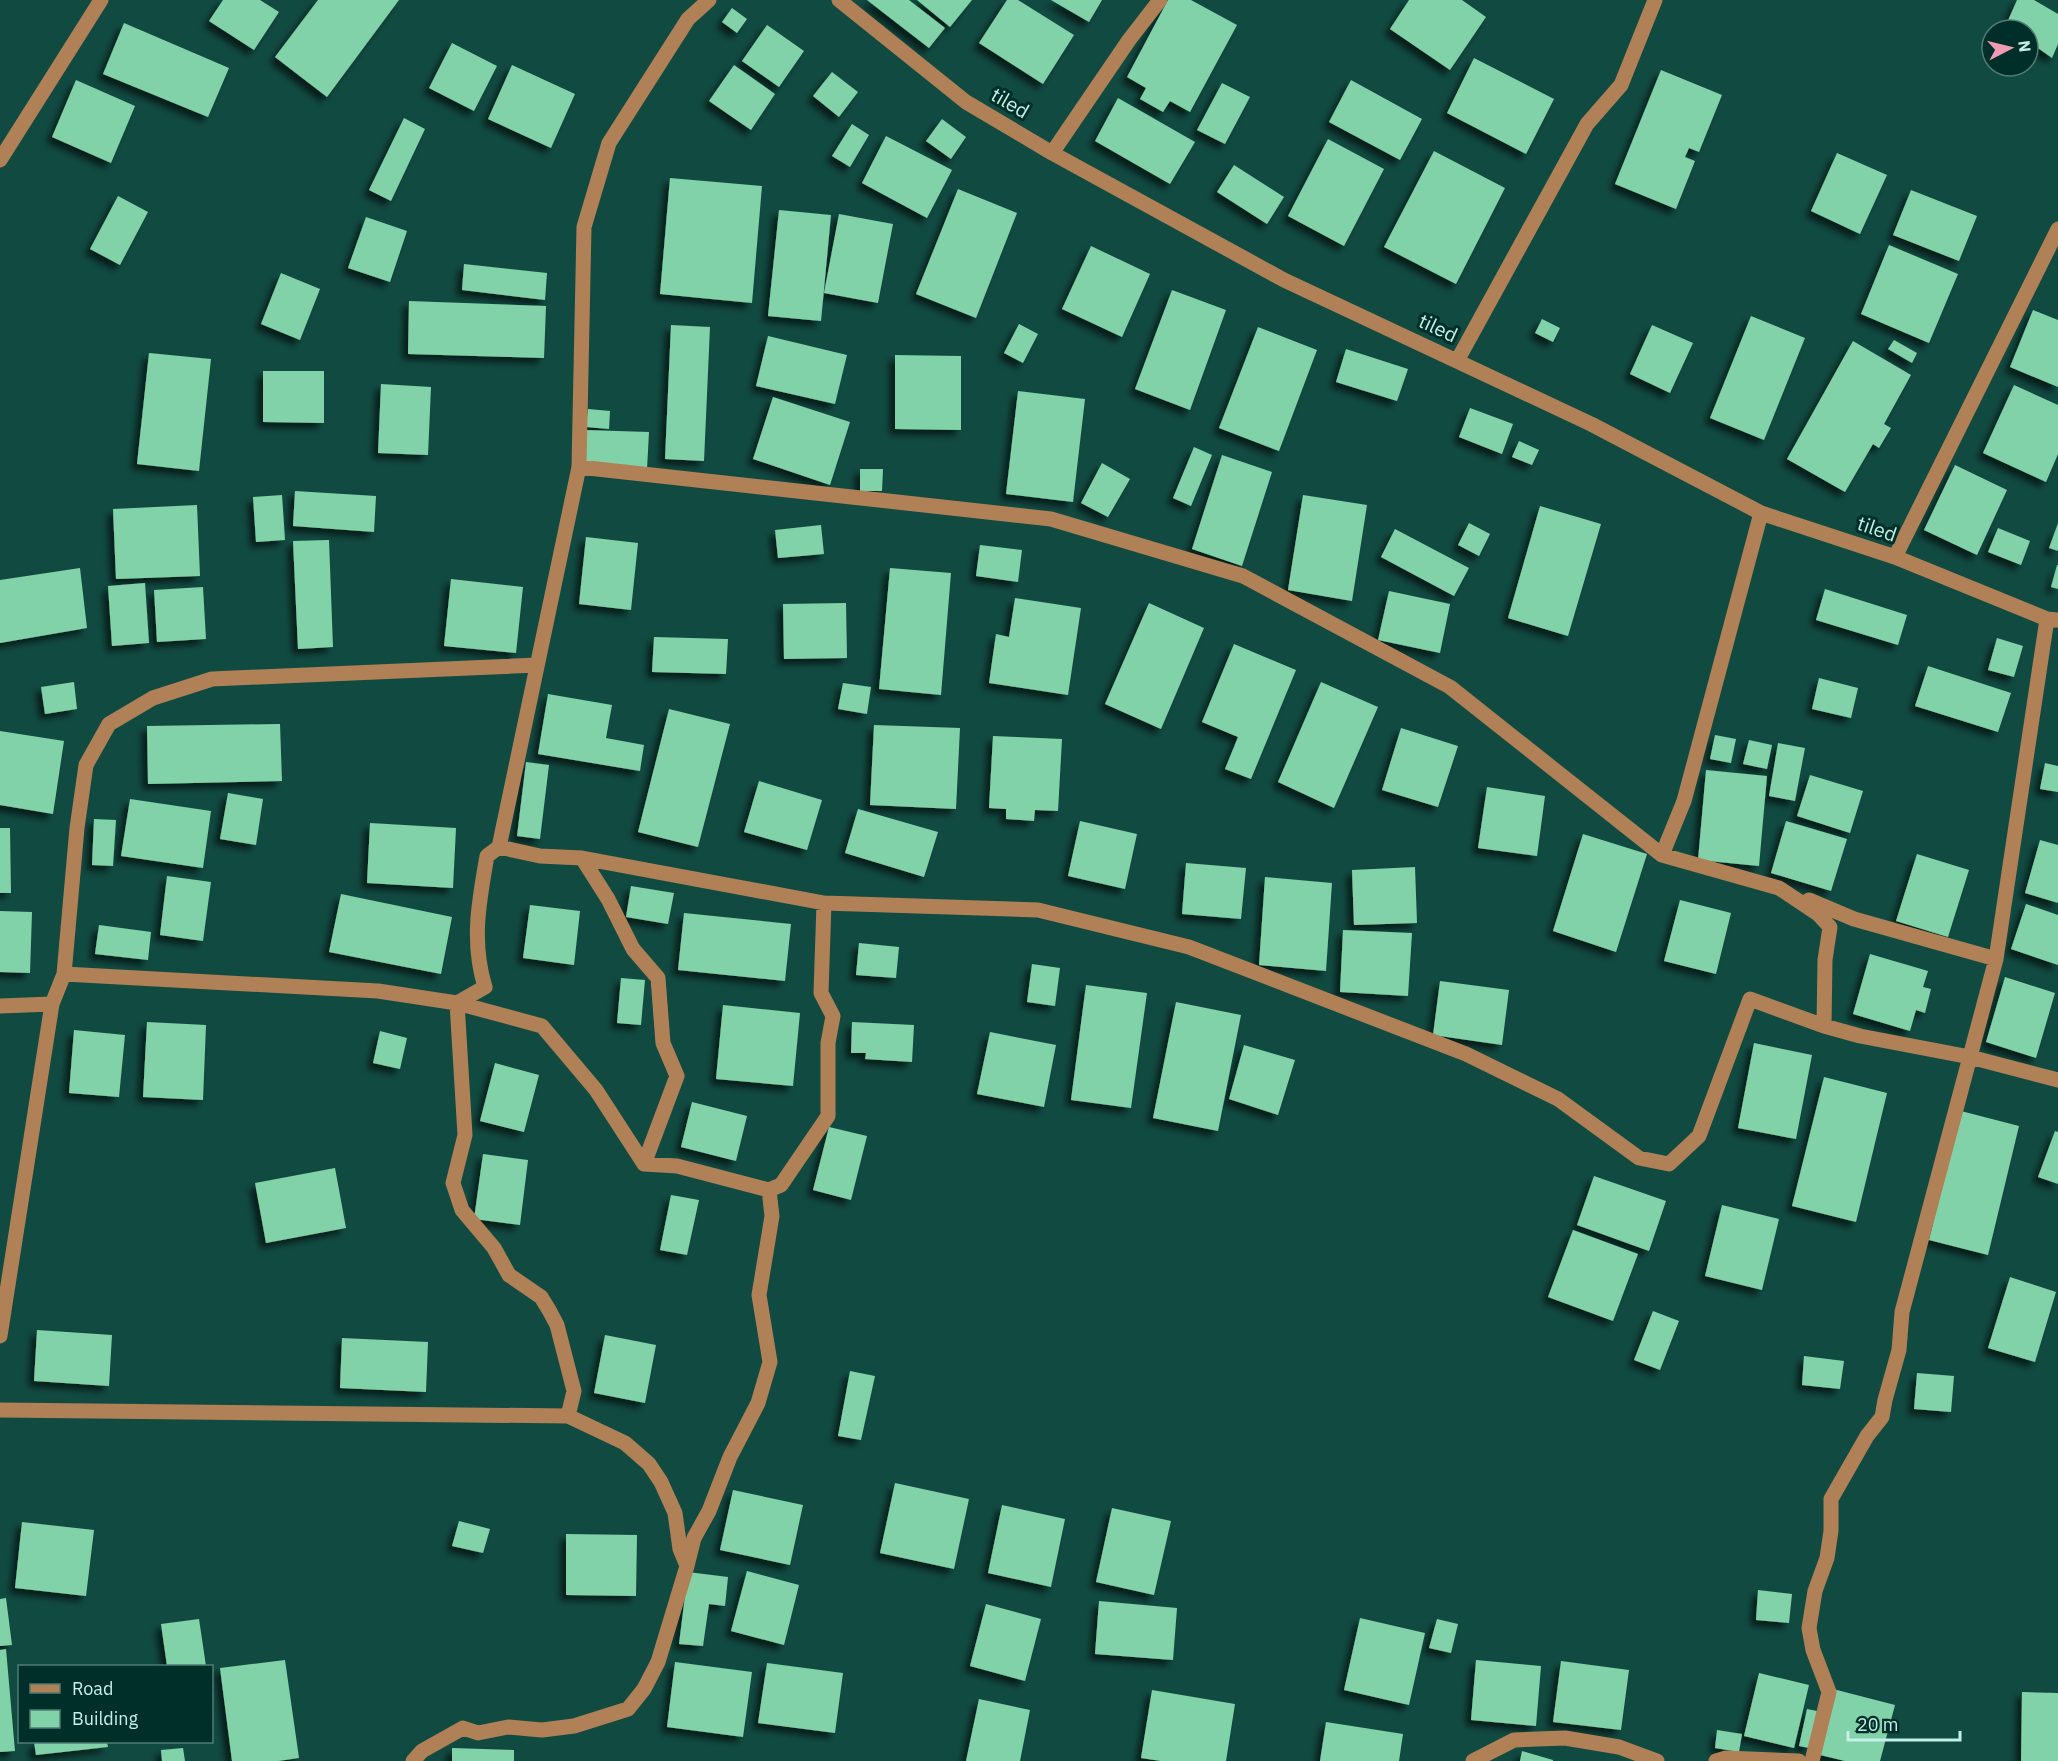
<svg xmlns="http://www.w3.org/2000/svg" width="2058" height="1761" font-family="'IBM Plex Sans',sans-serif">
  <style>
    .building { fill: #82d2a9; filter: url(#shadow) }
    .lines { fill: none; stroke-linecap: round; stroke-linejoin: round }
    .minor { stroke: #b08056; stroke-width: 15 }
    .labels { text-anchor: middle; stroke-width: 6; stroke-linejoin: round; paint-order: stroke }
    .street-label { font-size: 20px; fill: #c3f1e7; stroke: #002e28 }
  </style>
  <defs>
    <filter id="shadow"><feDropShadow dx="-5.5" dy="5.5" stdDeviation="3" flood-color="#0009"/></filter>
  </defs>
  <rect width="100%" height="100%" fill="#114a41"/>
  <!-- building -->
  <path class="building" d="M223 0H260L279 12 254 50 209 21Z
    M318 0H399L327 97 275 57Z
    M867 0H909L945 28 929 48Z
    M917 0H972L950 27Z
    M1007 0H1018L1074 35 1043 84 979 43Z
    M1051 0H1102L1089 22Z
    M1168 0H1191L1237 25 1190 112 1170 101 1163 112 1140 99 1146 88 1127 77Z
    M1409 0H1462L1486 17 1450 70 1390 29Z
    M2017 0H2034L2058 14V44L2052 58 2028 41V30H2013L2006 25Z
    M732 8 747 19 737 33 722 22Z
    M124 23 229 68 208 117 103 74Z
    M767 25 804 51 779 87 742 61Z
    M452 43 497 66 474 111 429 88Z
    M1474 58 1554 99 1526 154 1447 113Z
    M512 65 575 94 551 148 488 119Z
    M734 65 775 94 751 130 709 101Z
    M1661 70 1722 95 1699 152 1689 148 1685 157 1695 161 1676 209 1615 184Z
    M832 72 858 92 839 117 813 96Z
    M76 80 135 106 111 163 52 137Z
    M1351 80 1422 119 1400 160 1329 122Z
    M1222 83 1250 97 1225 144 1197 130Z
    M1118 98 1195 142 1170 184 1095 141Z
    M404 118 425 129 391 201 369 190Z
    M942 119 966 137 951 159 926 141Z
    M852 124 869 135 850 167 832 156Z
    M886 136 952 170 927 218 862 183Z
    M1328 139 1384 169 1344 246 1288 216Z
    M1434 151 1505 188 1456 284 1384 247Z
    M1837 153 1887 175 1860 234 1811 211Z
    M1234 165 1284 197 1267 224 1217 192Z
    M670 178 762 186 752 303 660 294Z
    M958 189 1017 213 976 318 916 294Z
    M1911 190 1977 216 1959 261 1893 235Z
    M118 196 148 212 120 265 90 249Z
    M779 210 831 215 821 321 768 316Z
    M839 214 893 224 878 303 824 293Z
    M366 217 407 231 390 282 348 268Z
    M1889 245 1958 274 1929 343 1861 314Z
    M1091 246 1150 274 1122 337 1062 309Z
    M464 264 547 273 545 300 462 290Z
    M281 273 320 289 300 340 261 324Z
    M1172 290 1226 310 1190 410 1135 389Z
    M409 301 546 306 544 358 408 354Z
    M2033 310 2058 320V387L2010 367Z
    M1751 316 1805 338 1764 440 1710 418Z
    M1542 319 1560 328 1553 342 1535 333Z
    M1019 324 1038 334 1023 363 1004 353Z
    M671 325 710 327 704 461 665 459Z
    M1652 325 1693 343 1670 393 1630 374Z
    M1258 327 1317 350 1279 451 1219 428Z
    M768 336 847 355 835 404 756 386Z
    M1894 340 1917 353 1912 363 1888 349Z
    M1853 341 1911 375 1884 424 1891 428 1879 448 1873 444 1845 492 1787 459Z
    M1346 349 1408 369 1397 401 1336 382Z
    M149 353 211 359 199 471 137 464Z
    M895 355 961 356V430L895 429Z
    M263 371H324V423L263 422Z
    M381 384 431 387 428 455 378 453Z
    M2014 385 2058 405V454L2046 482 1983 453Z
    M1018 391 1085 399 1073 502 1006 494Z
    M773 397 850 422 830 485 753 459Z
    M1470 408 1513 424 1502 454 1459 437Z
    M588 409 610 411 609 429 586 427Z
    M585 430 649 432 647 469 584 466Z
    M1519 441 1539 450 1532 465 1512 457Z
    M1194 447 1212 455 1191 506 1173 498Z
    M1222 455 1272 472 1242 566 1192 549Z
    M1102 463 1130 479 1108 517 1081 503Z
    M1955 465 2007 490 1977 555 1924 530Z
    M860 469H883L882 491H860Z
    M295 491 376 496 374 532 293 526Z
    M282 495 285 540 256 542 253 497Z
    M1303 495 1367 505 1352 601 1288 590Z
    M197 505 200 576 116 579 113 509Z
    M1540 506 1601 524 1568 636 1508 618Z
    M1469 523 1490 534 1479 556 1458 545Z
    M2058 523V551L2049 548Z
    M821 525 824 554 778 558 775 530Z
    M1998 528 2030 541 2021 565 1988 552Z
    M1395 529 1469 568 1454 596 1381 557Z
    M586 537 638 543 631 610 579 604Z
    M329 540 333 647 298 649 293 541Z
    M980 545 1022 550 1018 582 976 576Z
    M2057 565H2058V589L2051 587Z
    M80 568 87 628 0 643V580Z
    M890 568 951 573 941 695 879 689Z
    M451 579 523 587 516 653 444 646Z
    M145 583 149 643 112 646 108 586Z
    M203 587 206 639 157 642 154 590Z
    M1825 589 1907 615 1898 645 1816 620Z
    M1389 591 1450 604 1440 653 1378 640Z
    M1015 598 1081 608 1068 695 989 683 996 634 1009 637Z
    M846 603 847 658 784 659 783 604Z
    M1149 603 1204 628 1161 729 1105 704Z
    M654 637 728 639 726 674 652 672Z
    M1997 638 2023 646 2014 677 1988 670Z
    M1234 644 1296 670 1251 779 1225 769 1238 737 1202 722Z
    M1928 666 2011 693 1998 732 1915 706Z
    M1819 678 1858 688 1851 718 1812 709Z
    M74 682 77 709 45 714 41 687Z
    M1321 682 1378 707 1334 808 1278 782Z
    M843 683 871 687 867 714 838 709Z
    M548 694 612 705 606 738 644 745 640 771 538 754Z
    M669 709 730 724 698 847 638 832Z
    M280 724 282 781 148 784 147 726Z
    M874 725 960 728 956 809 870 805Z
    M1401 728 1458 746 1438 807 1382 790Z
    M0 731 64 741 53 814 0 805Z
    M1715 735 1736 739 1731 763 1710 759Z
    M993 736 1062 739 1058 811 1035 810 1034 821 1006 819V809L989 808Z
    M1749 740 1772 745 1767 769 1743 764Z
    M1778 743 1805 748 1795 801 1769 796Z
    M526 762 549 765 540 839 517 836Z
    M2045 763 2058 766V792L2040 789Z
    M1706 770 1767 776 1759 866 1698 860Z
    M1810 775 1863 791 1850 833 1797 816Z
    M759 781 822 800 807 850 744 832Z
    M1487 787 1545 796 1537 856 1478 848Z
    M228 793 263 799 256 845 220 839Z
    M130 799 211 811 203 868 121 856Z
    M858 809 938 832 924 877 845 853Z
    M94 819 116 820 113 866 92 865Z
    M1080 821 1137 834 1125 889 1068 876Z
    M1786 821 1847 839 1831 891 1771 873Z
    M370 823 456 828 453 888 367 883Z
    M0 828H10L11 893H0Z
    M1583 834 1647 854 1616 952 1553 931Z
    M2040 840 2058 845V903L2025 893Z
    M1917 854 1969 870 1948 937 1896 921Z
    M1186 863 1246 868 1241 919 1182 914Z
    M1415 867 1417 923 1354 925 1352 870Z
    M167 876 211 882 203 941 160 935Z
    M1265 877 1332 883 1326 971 1259 965Z
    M631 886 674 893 668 924 626 917Z
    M341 894 452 917 441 974 329 952Z
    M1680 900 1731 913 1716 974 1664 961Z
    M2026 904 2058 915V965L2011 949Z
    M530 905 580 911 574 965 523 958Z
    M0 911 32 912 30 973 0 972Z
    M684 913 791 924 785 981 678 970Z
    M99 925 151 932 148 960 95 954Z
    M1343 930 1412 933 1408 996 1340 992Z
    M859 943 899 947 896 978 856 975Z
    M1870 954 1928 971 1923 987 1931 989 1925 1013 1916 1010 1910 1031 1853 1014Z
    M1032 964 1060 968 1055 1006 1027 1002Z
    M2005 977 2055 993 2036 1058 1986 1042Z
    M621 978 645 980 641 1025 617 1023Z
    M1440 981 1509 990 1502 1045 1433 1035Z
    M1086 985 1147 993 1131 1108 1071 1100Z
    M1176 1002 1241 1015 1218 1131 1153 1118Z
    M723 1005 800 1013 793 1086 716 1079Z
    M147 1022 206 1025 203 1100 143 1097Z
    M852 1022 914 1025 912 1062 865 1059 866 1053H851Z
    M74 1030 125 1035 119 1097 69 1093Z
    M380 1031 407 1038 400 1069 373 1063Z
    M990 1032 1056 1045 1044 1107 977 1094Z
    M1754 1043 1812 1055 1796 1139 1738 1128Z
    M1244 1045 1295 1060 1278 1115 1229 1099Z
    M495 1063 539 1075 524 1132 480 1121Z
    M1824 1077 1887 1093 1856 1222 1792 1206Z
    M692 1102 747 1116 736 1161 681 1147Z
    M1961 1111 2019 1126 1988 1255 1929 1240Z
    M829 1127 867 1136 851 1200 813 1190Z
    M2055 1131 2058 1132V1184L2038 1177Z
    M483 1154 528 1160 520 1225 474 1219Z
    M335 1168 346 1228 266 1243 255 1183Z
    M1594 1176 1666 1201 1649 1251 1577 1225Z
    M671 1195 699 1200 687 1255 660 1250Z
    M1722 1205 1779 1219 1762 1290 1705 1276Z
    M1573 1230 1638 1254 1613 1321 1548 1297Z
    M2010 1277 2056 1292 2035 1362 1988 1348Z
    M1653 1311 1679 1321 1660 1370 1634 1360Z
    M37 1330 112 1335 109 1386 34 1381Z
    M605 1335 656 1345 645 1403 594 1393Z
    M342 1338 428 1342 426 1392 340 1388Z
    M1804 1356 1844 1361 1840 1389 1802 1385Z
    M850 1371 875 1376 861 1440 838 1436Z
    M1917 1373 1954 1376 1951 1412 1914 1409Z
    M895 1483 969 1499 954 1569 880 1553Z
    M733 1490 803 1505 790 1565 720 1550Z
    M1002 1505 1065 1519 1051 1587 988 1573Z
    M1112 1508 1171 1521 1154 1595 1096 1582Z
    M459 1521 490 1529 483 1553 452 1546Z
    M22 1522 94 1530 86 1596 15 1588Z
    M566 1534 637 1535 636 1596 566 1595Z
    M747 1571 799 1585 784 1645 731 1631Z
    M688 1572 728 1577 725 1606 709 1604 703 1646 679 1644Z
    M1758 1590 1792 1594 1789 1623 1756 1620Z
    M6 1598 12 1645 0 1646V1599Z
    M1099 1601 1177 1608 1173 1660 1095 1654Z
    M986 1604 1041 1619 1025 1681 970 1666Z
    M1360 1618 1425 1633 1409 1705 1344 1690Z
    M199 1619 206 1666H167L161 1624Z
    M1437 1619 1458 1624 1451 1653 1429 1648Z
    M6 1649 15 1751 0 1752V1650Z
    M285 1660 299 1758 278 1761H232L220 1668Z
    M1476 1660 1541 1666 1536 1726 1471 1720Z
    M1561 1661 1629 1670 1621 1730 1553 1722Z
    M675 1662 752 1672 743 1737 667 1727Z
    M767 1663 843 1673 835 1733 758 1723Z
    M1759 1673 1809 1685 1794 1748 1744 1736Z
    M1833 1689 1895 1705 1880 1761H1845L1816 1754Z
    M1152 1690 1235 1704 1226 1761H1161L1141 1758Z
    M2022 1692 2058 1693V1761H2021Z
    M979 1699 1030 1710 1020 1761H966Z
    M1807 1709 1817 1711 1809 1748 1799 1746Z
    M1326 1722 1403 1734 1399 1761H1320Z
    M1717 1730 1742 1734 1739 1752 1715 1748Z
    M34 1742H107L108 1747 36 1755Z
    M183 1748 185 1761H162L161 1750Z
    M452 1748 514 1750V1761H452Z
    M1522 1751 1553 1760V1761H1520Z"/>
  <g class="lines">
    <!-- minor -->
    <path class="minor" d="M709 0 688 19 609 143 584 227 579 467 499 847 540 856 582 858 824 903 1038 910 1189 947 1466 1054 1558 1099 1639 1158 1669 1164 1699 1136 1750 999 1824 1026 1860 1036 1970 1057 2058 1080
      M839 0 966 102 1052 153 1284 280 1591 424 1761 513 1895 557 2047 619 2058 620
      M1052 153 1129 40 1160 0
      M0 160 101 0
      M1457 361 1587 124 1621 85 1655 0
      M579 467 1051 519 1243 576 1450 687 1662 855 1779 888 1818 914 1830 927 1825 960 1824 1026
      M1895 557 2058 229
      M499 847 487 856C479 901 471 942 485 987L457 1003 465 1135 453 1183 462 1210 494 1248 509 1275 541 1297 549 1310 557 1325 574 1391 568 1416
      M1662 855 1684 801 1761 513
      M582 858 608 899 633 949 658 978 663 1043 677 1076 644 1164
      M1809 900 1854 919 1996 959
      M64 974 378 991 457 1003 542 1026 596 1090 644 1164
      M0 1006 52 1004
      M644 1164 677 1166 769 1190 781 1185 828 1116V1043L833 1016 821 993 824 903
      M0 1336 52 1004 64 974 77 828 86 765 109 724 153 698 212 679 537 665
      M0 1410 568 1416 625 1443 649 1464 661 1482 675 1513 680 1549 687 1566
      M413 1761 422 1751 463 1728 478 1733 508 1727 542 1730 574 1726 628 1709 644 1689 658 1662 687 1566 694 1538 709 1511 730 1457 758 1403 770 1362 759 1295 772 1216 769 1190
      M1473 1761 1514 1740 1565 1738 1619 1747 1657 1761
      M1716 1761 1726 1758 1799 1761
      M1812 1761 1829 1692 1813 1650 1809 1628 1815 1591 1827 1558 1831 1531V1499L1867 1436 1882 1417 1885 1400 1899 1350 1902 1312 1996 959 2047 619"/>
  </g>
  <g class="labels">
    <!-- street labels -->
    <g class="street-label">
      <text transform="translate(1010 103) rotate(30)" y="7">tiled</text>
      <text transform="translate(1438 328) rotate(25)" y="7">tiled</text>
      <text transform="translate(1877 529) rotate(19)" y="7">tiled</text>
    </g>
  </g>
  <!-- legend -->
  <rect x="18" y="1665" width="195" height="78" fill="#002e28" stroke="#4e7c74" stroke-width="1.5"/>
  <rect x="30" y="1684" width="30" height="9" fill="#b08056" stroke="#4e7c74" stroke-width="1.5"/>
  <text x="72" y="1695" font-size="18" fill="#c3f1e7">Road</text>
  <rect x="30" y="1710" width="30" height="18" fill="#82d2a9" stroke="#4e7c74" stroke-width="1.5"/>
  <text x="72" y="1725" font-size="18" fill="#c3f1e7">Building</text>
  <!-- north arrow -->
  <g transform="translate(2010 48) rotate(83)"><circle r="28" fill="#002e28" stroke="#4e7c74" stroke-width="1.5"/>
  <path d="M0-4.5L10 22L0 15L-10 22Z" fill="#f19ab4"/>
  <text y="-9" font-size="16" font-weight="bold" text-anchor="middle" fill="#c3f1e7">N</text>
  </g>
  <!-- scale -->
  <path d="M1848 1731v9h112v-9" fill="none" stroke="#c3f1e7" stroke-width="3"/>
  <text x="1857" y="1731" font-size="18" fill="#c3f1e7" stroke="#002e28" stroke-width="4.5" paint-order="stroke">20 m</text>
</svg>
